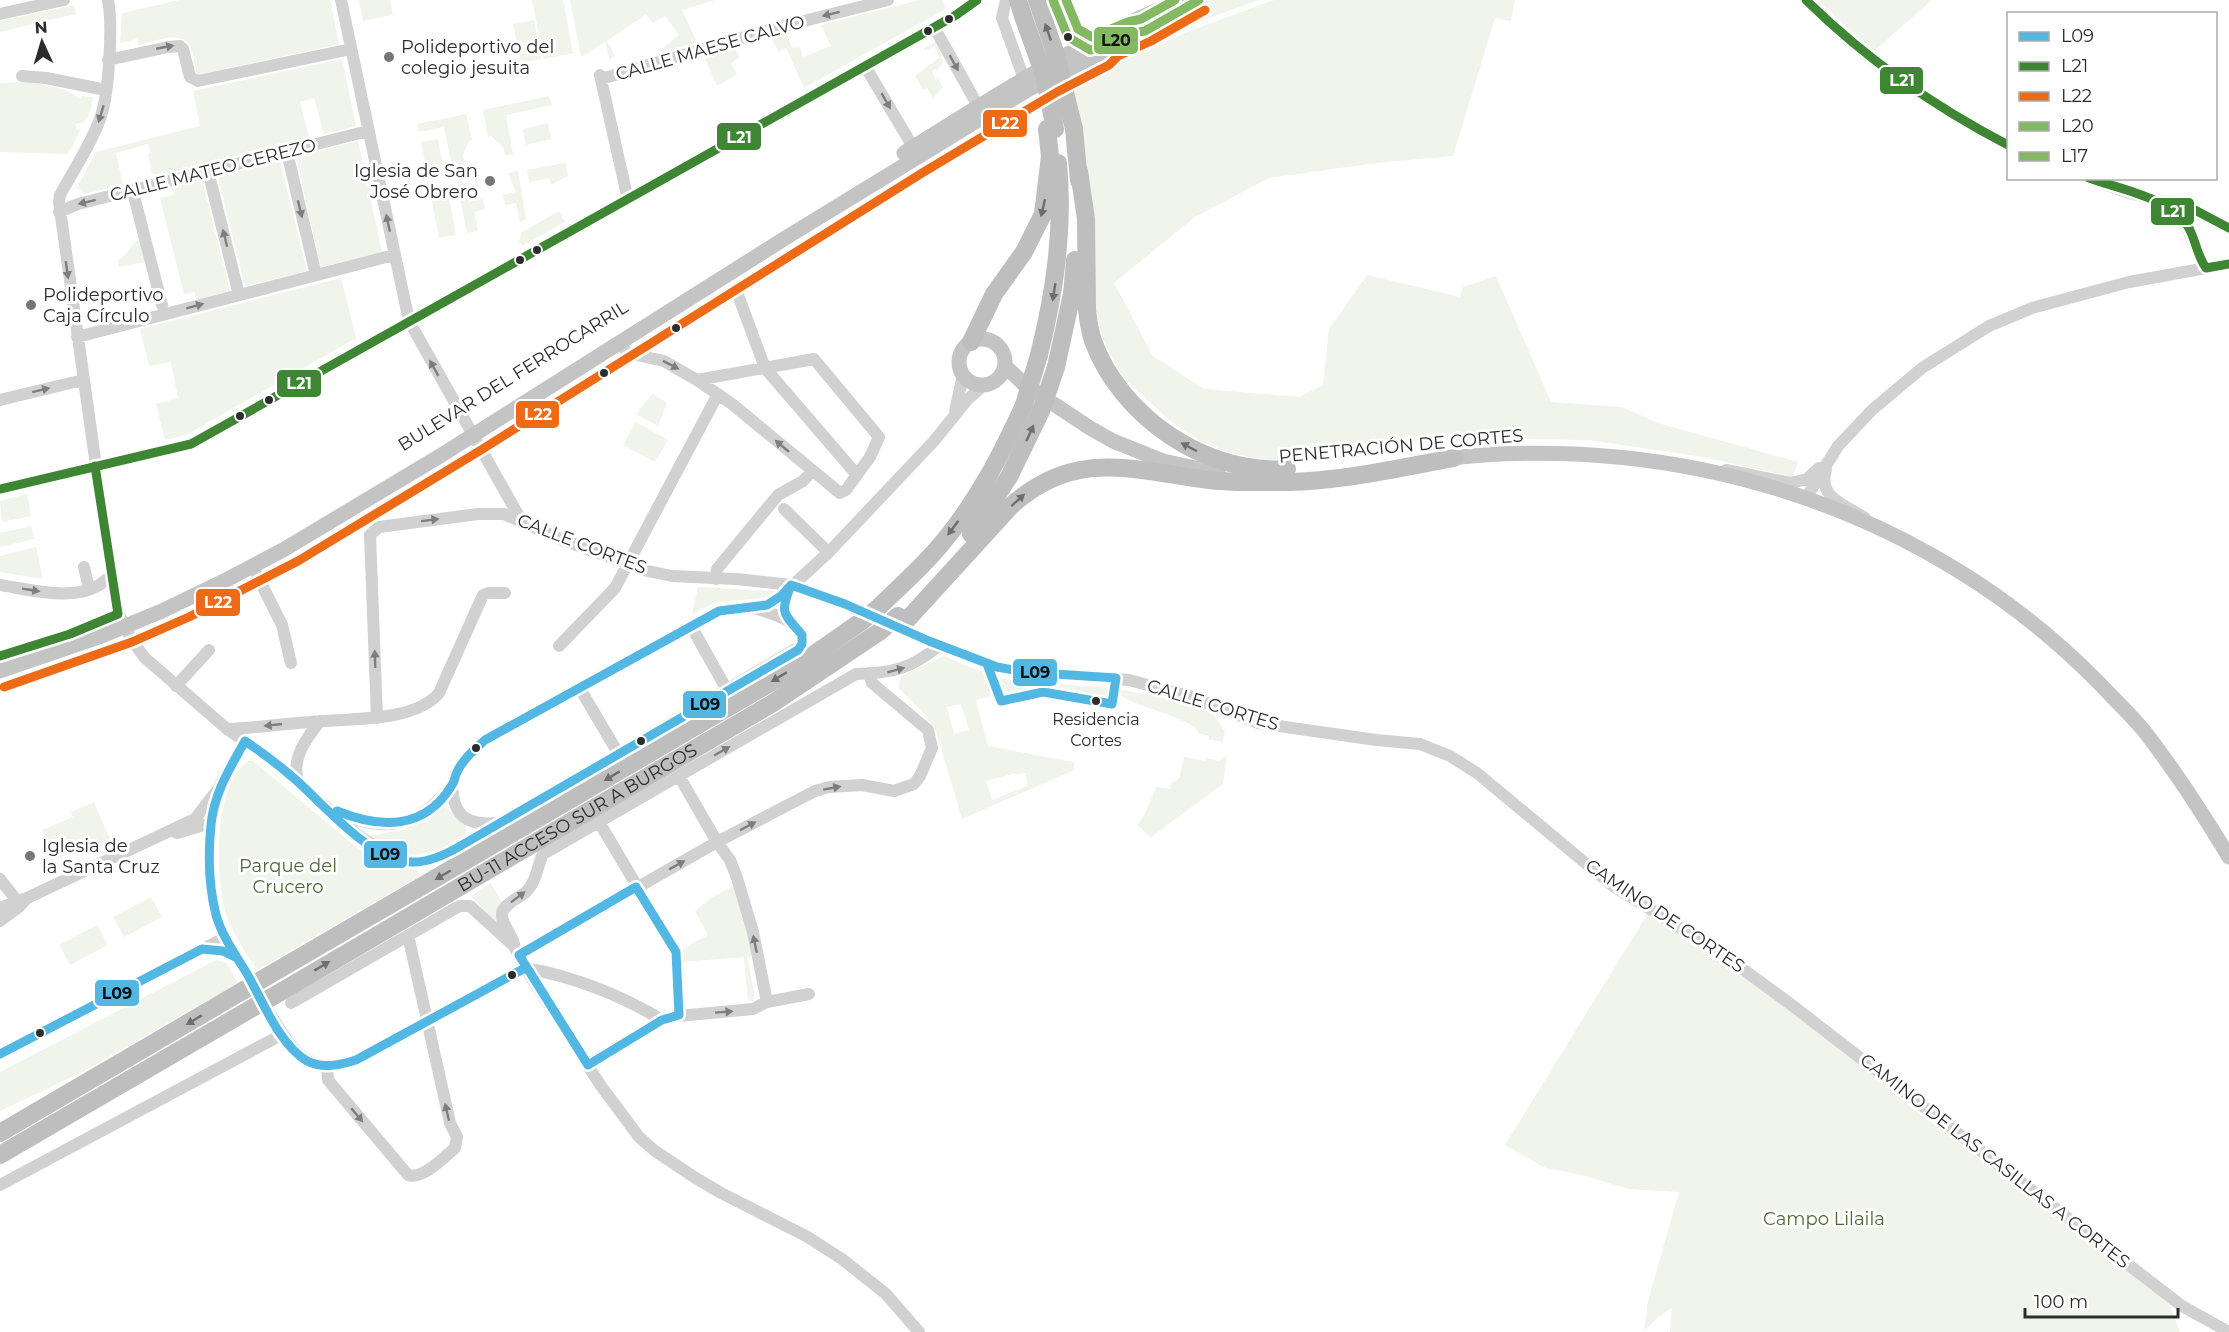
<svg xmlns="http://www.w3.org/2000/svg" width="2229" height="1332" font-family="Montserrat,sans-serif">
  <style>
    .green { fill: #f0f4ea; fill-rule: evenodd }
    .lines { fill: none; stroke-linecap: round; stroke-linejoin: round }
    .minor { stroke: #d1d1d1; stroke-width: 12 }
    .major { stroke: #c4c4c4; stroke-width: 15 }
    .highway { stroke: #bebebe; stroke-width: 18 }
    .highway-bridge { stroke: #bebebe; stroke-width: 18 }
    .bus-1-casing { stroke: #fff; stroke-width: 14 }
    .bus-2-casing { stroke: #fff; stroke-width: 14 }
    .bus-3-casing { stroke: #fff; stroke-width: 14 }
    .bus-4-casing { stroke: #fff; stroke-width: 14 }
    .bus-5-casing { stroke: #fff; stroke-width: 14 }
    .bus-1 { stroke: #53b7e4; stroke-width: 9 }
    .bus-2 { stroke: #3e8634; stroke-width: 9 }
    .bus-3 { stroke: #ed6b17; stroke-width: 9 }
    .bus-4 { stroke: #82b962; stroke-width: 9 }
    .bus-5 { stroke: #82b962; stroke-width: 9 }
    .oneway { fill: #7e7e7e }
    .oneway2 { fill: #6e6e6e }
    .bus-dot { fill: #2c2c2c; stroke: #fff; stroke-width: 2 }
    .poi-dot { fill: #767676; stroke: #fff; stroke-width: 2 }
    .labels { text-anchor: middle; stroke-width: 6; stroke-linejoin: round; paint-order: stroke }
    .bus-label { font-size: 16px; fill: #2c2c2c; stroke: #fff }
    .poi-label { font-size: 18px; fill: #2c2c2c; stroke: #fff; text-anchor: start }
    .street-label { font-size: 18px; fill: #2c2c2c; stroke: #fff }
    .park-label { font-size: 18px; fill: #506937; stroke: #fff }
    .line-badge { stroke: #fff; stroke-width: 2 }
    .badge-label { font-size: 16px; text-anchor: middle; font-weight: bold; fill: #fff }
    .pale-badge-label { font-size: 16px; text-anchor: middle; font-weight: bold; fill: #111 }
  </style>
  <rect width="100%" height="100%" fill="#fff"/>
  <!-- green -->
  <path class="green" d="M180 0H330L339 44 197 75C195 66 194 54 190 46 182 29 152 42 139 45L137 39 120 43 122 13Z
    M359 0H390L393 15 363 21Z
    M532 0H563L573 53 544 59Z
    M570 0H715L682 10 697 42 662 53 660 50 679 35 665 16 653 23 646 14 607 41 615 56 610 60 605 42 581 57Z
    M920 0H943L945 9 804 88 786 48 779 52 771 38 787 34 792 48 800 47 803 57 831 46 821 25Z
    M1210 0H1259L1142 42V38Z
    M1274 0H1515L1511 21 1495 18 1453 156 1376 163 1269 178 1195 217 1114 283 1153 356 1204 389 1299 397 1323 385 1329 329 1367 275 1460 297 1463 287 1496 276 1551 402 1622 407 1658 423 1798 462 1793 477 1703 457 1589 440 1517 439 1407 442 1267 461 1228 452 1201 441 1174 424 1122 377 1102 337 1090 280 1081 128 1073 86 1131 56 1195 29Z
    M1818 0H1932L1873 52Z
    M74 5 76 14 0 32V21Z
    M534 20 541 59 521 63 513 24Z
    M935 42 943 56 941 57 943 62 937 71 935 69 932 71 936 81 938 78 943 87 933 98 927 88 923 90 915 76 940 57 934 46 925 51 924 48Z
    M735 48 740 57 731 63 737 74 717 86 704 56Z
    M342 59 356 126 324 134 314 98 300 102 309 137 157 176 152 173 148 154 151 153 148 144 116 153 123 185 83 194 77 187 96 152 200 126 193 91Z
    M30 82 63 89 81 99 82 96 93 97 91 109 85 122 75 124 77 130 81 129 68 154 0 152V83Z
    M549 96 552 105 506 115 513 154 505 155 503 147 491 136 488 137 483 110Z
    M466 114 472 140 469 141 463 155 465 164 452 167 444 127 419 132 417 124Z
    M548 123 551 139 526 145 523 129Z
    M438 139 443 168 427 172 421 142Z
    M358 141 382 252 321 267 296 157Z
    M280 161 307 271 245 286 218 177Z
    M565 163 568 176 551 185 549 178 529 182 527 170Z
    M518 171 526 219 520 222 516 203 505 205 503 195 516 192 508 173Z
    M202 180 230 291 196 300 195 292 184 294 160 198 174 195 172 187Z
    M469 182V202L483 199 485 209 474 212 478 231 467 233 457 185Z
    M447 187 456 235 439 238 430 190Z
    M559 211 565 222 522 246 519 241 522 232Z
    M140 240 145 262 119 267 118 260C128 256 129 244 140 240Z
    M341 278 356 338 186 435 165 440 156 404 178 398 171 362 149 366 140 329Z
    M652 394 666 402V405L658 426 636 414Z
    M636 422 668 440 655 462 623 445Z
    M27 494 31 516 2 522 0 501Z
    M31 526 34 539 0 547V533Z
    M36 547 43 579 0 572V556Z
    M698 587 774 591V593L762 598 717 602 692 614Z
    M944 656 984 673 992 696 976 700 988 746 1074 762V770L962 819 936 731 923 712 898 688 901 676ZM961 704 969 730 954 734 947 707ZM1026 773 1027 786 992 800 986 781 1012 774Z
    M998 677 1014 681 1111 688 1110 695 1101 698 1041 687 1006 693 1002 690Z
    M1118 689 1163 698 1213 713 1225 732 1223 742 1209 739V736L1198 733 1196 728C1173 713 1144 709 1121 696Z
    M1227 755 1223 784 1151 837 1137 825 1145 814 1156 787 1170 789 1171 783 1179 779 1184 757 1205 761 1206 758 1219 761Z
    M248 761H253L356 847 388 864 417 870 420 876 257 970C246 953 232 933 226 914 215 877 213 785 248 761Z
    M94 802 111 842 89 852 86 846 55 860 42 830 73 817 71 812Z
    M446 807 465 823 467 836C441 850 419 863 390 849 382 845 375 843 370 836L406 829 437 810Z
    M491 883 503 904 510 939 471 896Z
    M736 885 754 956 747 957 754 992V1001H748L744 957 682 962 681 950 708 935 695 911 711 898Z
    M151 897 162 917 124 937 113 917Z
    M1653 905 1699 931 1795 999 1909 1106 2167 1298 2180 1332H1670L1672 1308 1658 1317 1644 1331 1648 1301 1679 1192 1629 1189 1586 1176 1546 1168 1505 1145Z
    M97 925 108 945 70 965 59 945Z
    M216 960 226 963 238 983 82 1072 0 1111V1072Z"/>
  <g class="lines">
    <!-- minor -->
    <path class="minor" d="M108 0C113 25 109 92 101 116 92 143 73 171 60 195L59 202 114 594C118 618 129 638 145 658L227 729 274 761 359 836 386 854 400 860 420 862 446 854 478 836 801 646 803 637C795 619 771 613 754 608
      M341 0 409 321 521 520
      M1006 0 1002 18 1024 79 1022 87
      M1053 0 1068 37 1086 49
      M1806 0C1865 61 1933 107 2008 145
      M0 14 64 0
      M934 27 978 106
      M108 60 168 47 180 46 183 49 190 77 198 81 351 49
      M865 66 913 147
      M600 75 628 200
      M22 76 46 78 106 90
      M601 79 772 29 888 0
      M287 152 316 275
      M208 171 239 295
      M2088 178 2129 193 2183 206 2229 228
      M134 196 162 305
      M2160 204C2197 223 2186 239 2206 268
      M59 212 78 204 368 131
      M738 295 765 368 857 475
      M77 337 394 255
      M620 342 627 353 664 361 697 380 732 404 840 493 846 490 870 457 879 437 814 359 697 380
      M0 400 83 380
      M955 411 963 375
      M1726 470 1791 483 1807 479 1819 468
      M1826 470C1817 498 1846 505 1865 518
      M0 489 191 444 956 15 977 0
      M1806 498 1838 446 1872 410 1922 368 1989 326 2032 308 2129 282 2229 264
      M784 509 824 548
      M84 567 88 584
      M253 567 282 625 291 663
      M716 579 717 569 778 495 803 481 812 471
      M0 585C32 590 88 606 111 574
      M691 626 727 690
      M905 631 987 664 1009 670 1129 680 1189 696 1258 723 1376 740 1420 744 1450 756 1477 773 1613 886 1721 953 1793 1006 2182 1306 2229 1332
      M559 646 615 588 718 394
      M176 686 209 650
      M579 687 618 753
      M377 718 370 535 379 527 478 514H504L560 539 648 571 672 576 736 579 791 585 860 611
      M227 729C255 728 282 724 310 722 347 718 414 723 439 693L483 595 488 593H505
      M245 741C236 757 225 772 218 790 207 820 207 887 217 918 223 938 237 957 247 975
      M679 776 717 842 730 860 737 878 753 932 767 1002
      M298 782C291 758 306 739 320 721
      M452 785C453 816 467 826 497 823
      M336 811C382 834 418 828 450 787 454 782 455 776 458 771 464 759 475 749 485 740L719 611 761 607 781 596 829 552 934 441 968 399 984 385
      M599 822 676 952 679 1015
      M177 833 211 823
      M0 879 17 901
      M0 908 23 899
      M0 921 19 907 27 898 195 819 219 788
      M514 944C512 934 501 924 502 914 503 904 519 898 526 892 537 881 537 866 543 854L856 674C893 673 911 669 940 645
      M519 955 717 842 815 791 829 787 862 785 894 791 914 784 920 776 932 748 928 730 872 683 869 673
      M525 968C572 976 621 995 662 1020
      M291 1003 454 909 460 906H470L514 946 525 968 601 1086 639 1137 655 1151 694 1177 721 1193 806 1236 842 1259 886 1294 919 1332
      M267 1009C291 1047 306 1079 356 1060L525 968
      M0 1054 226 937
      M588 1065 668 1017 753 1009 767 1002 809 994
      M327 1066 328 1080 408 1175C423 1180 444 1157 455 1148L457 1137 450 1123 408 935
      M0 1185 283 1034"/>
    <!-- major -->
    <path class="major" d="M904 153C993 97 1084 38 1182 0
      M959 362a23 23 0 1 1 46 0a23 23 0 1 1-46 0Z
      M1005 366 1025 385 1090 428 1113 441 1163 461 1218 473
      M1442 459C1683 430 1930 510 2100 684 2115 700 2131 715 2145 732 2176 772 2203 814 2229 857
      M0 671 99 637 162 611 228 579 283 550 440 456 787 237 1029 89 1145 31 1199 0"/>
    <!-- highway -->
    <g class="highway">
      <path d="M1018 0 1023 16"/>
      <path d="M1074 129 1079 181"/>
      <path d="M1079 171 1086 219 1087 309C1088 320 1090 331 1093 341 1121 417 1206 475 1287 469"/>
      <path d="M971 342 994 294 1024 252 1043 214 1050 156 1047 129"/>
      <path d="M1039 355C1055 291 1064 229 1058 163"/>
      <path d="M1056 367 1072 294 1075 260"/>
      <path d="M971 534 1009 477 1041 411"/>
      <path d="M878 608C894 592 912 576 927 560 970 515 999 460 1024 405"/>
      <path d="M907 620 1011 506C1075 448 1133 470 1209 480 1234 483 1261 482 1287 482 1343 481 1399 468 1454 458"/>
      <path d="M261 980 789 672 862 621"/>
      <path id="s1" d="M272 997 773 703 879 632"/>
      <path d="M0 1133 244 990"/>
      <path d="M0 1155 254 1007"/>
    </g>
    <!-- highway-bridge -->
    <path class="highway-bridge" d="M1037 0 1055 52 1074 129
      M1023 16 1044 75 1055 129
      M1024 405 1039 355
      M1041 411 1056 367
      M862 621 878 608
      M879 632 898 616
      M244 990 261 980
      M254 1007 272 997"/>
    <!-- bus-1 casing -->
    <g class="bus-1-casing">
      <path id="bus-1" d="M791 585 845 604 929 641 997 667 1025 672 1116 678 1112 704 1043 692 1001 701 987 664
        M245 741C263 753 280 766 296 780 326 807 369 859 411 862 429 863 447 854 462 845L798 650 802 644V635C784 613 779 615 791 585
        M245 741C230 768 214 793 211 825 208 854 209 887 216 915 222 936 235 954 246 972 262 999 279 1045 307 1061 323 1069 340 1065 356 1060L525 968
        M337 811C381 829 425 830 452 785 455 781 455 776 457 772 463 759 475 749 485 740L719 611 767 605 781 596 791 585
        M636 887 676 952 679 1015
        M519 955 636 887
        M519 955 588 1065
        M0 1054 202 949 223 951 237 958
        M588 1065 662 1020 679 1015"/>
    </g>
    <!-- bus-2 casing -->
    <g class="bus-2-casing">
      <path id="bus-2" d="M1806 0C1866 59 1933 106 2008 145
        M2089 178C2122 190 2165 196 2187 225 2195 236 2196 254 2206 268L2229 264
        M2165 201 2193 209 2229 228
        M0 489 191 444 956 15 977 0
        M0 656 70 634 118 614 95 466"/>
    </g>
    <!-- bus-3 casing -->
    <g class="bus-3-casing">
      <path id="bus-3" d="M4 687 132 642 189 617 298 561 481 450 922 173 1057 92 1109 65 1118 56 1151 41 1205 10"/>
    </g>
    <!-- bus-4 casing -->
    <g class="bus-4-casing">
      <path id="bus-4" d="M1053 0 1068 37 1090 50 1100 48 1132 33 1145 31 1199 0"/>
    </g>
    <!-- bus-5 casing -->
    <g class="bus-5-casing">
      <path id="bus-5" d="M1066 0 1078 29 1092 37 1128 22 1141 19 1175 0"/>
    </g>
    <!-- bus-1 -->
    <use href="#bus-1" class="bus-1"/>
    <!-- bus-2 -->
    <use href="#bus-2" class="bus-2"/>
    <!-- bus-3 -->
    <use href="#bus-3" class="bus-3"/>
    <!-- bus-4 -->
    <use href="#bus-4" class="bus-4"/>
    <!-- bus-5 -->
    <use href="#bus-5" class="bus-5"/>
  </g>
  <!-- one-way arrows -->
  <defs><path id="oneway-solid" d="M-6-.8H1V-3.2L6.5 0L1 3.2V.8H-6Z" transform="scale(1.5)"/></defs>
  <g class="oneway">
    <use href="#oneway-solid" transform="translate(831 14) rotate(166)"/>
    <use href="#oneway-solid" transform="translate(165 47) rotate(-11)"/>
    <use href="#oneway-solid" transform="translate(954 63) rotate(61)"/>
    <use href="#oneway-solid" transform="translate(886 101) rotate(60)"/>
    <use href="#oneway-solid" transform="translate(101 114) rotate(107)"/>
    <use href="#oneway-solid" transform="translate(87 202) rotate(166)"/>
    <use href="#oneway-solid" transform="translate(300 209) rotate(76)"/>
    <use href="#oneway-solid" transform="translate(388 223) rotate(-102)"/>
    <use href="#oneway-solid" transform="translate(225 238) rotate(-104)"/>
    <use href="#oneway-solid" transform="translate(67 270) rotate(82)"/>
    <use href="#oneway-solid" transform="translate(195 306) rotate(-15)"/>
    <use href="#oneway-solid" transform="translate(671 365) rotate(27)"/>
    <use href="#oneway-solid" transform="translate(434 368) rotate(-119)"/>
    <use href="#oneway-solid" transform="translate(41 390) rotate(-14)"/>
    <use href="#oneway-solid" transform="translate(782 446) rotate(-140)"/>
    <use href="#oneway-solid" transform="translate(430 520) rotate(-7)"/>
    <use href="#oneway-solid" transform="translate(31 590) rotate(9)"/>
    <use href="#oneway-solid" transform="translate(375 659) rotate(-92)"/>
    <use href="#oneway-solid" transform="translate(896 670) rotate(-15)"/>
    <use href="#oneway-solid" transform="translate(273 725) rotate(174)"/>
    <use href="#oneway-solid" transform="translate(722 751) rotate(-30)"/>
    <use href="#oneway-solid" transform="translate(832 788) rotate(-10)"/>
    <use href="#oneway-solid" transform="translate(748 826) rotate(-28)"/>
    <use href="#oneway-solid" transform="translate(677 865) rotate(-29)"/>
    <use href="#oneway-solid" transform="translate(518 897) rotate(-37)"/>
    <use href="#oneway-solid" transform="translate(755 944) rotate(-102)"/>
    <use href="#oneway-solid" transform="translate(724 1012) rotate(-4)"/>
    <use href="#oneway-solid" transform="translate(447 1112) rotate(-103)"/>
    <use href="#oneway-solid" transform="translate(357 1115) rotate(50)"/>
  </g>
  <g class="oneway2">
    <use href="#oneway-solid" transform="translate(1048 32) rotate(-109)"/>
    <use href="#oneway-solid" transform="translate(1043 208) rotate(103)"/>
    <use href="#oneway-solid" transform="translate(1054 292) rotate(99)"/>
    <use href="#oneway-solid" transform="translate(1030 433) rotate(-65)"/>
    <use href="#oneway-solid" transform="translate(1189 447) rotate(-152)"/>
    <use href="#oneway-solid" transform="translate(1018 500) rotate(-42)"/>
    <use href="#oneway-solid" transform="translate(953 528) rotate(127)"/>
    <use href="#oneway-solid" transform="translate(779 677) rotate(149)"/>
    <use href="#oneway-solid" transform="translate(612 776) rotate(149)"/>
    <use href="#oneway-solid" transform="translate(443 875) rotate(150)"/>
    <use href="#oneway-solid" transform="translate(322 966) rotate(-31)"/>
    <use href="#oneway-solid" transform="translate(194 1020) rotate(149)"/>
  </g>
  <!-- markers -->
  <g class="bus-dot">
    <circle cx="949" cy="19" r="5"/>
    <circle cx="928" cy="31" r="5"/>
    <circle cx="1068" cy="37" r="5"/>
    <circle cx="537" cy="250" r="5"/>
    <circle cx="520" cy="260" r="5"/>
    <circle cx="676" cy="328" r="5"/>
    <circle cx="604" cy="373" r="5"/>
    <circle cx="269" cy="400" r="5"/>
    <circle cx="240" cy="416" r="5"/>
    <circle cx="1096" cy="701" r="5"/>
    <circle cx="641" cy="741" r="5"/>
    <circle cx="476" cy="748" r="5"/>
    <circle cx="512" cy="975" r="5"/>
    <circle cx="40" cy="1033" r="5"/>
  </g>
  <g class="poi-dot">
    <circle cx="389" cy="57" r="6"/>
    <circle cx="490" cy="181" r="6"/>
    <circle cx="31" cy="305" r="6"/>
    <circle cx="30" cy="856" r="6"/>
  </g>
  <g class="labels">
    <!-- bus labels -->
    <g class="bus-label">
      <text x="1096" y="725">Residencia<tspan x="1096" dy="21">Cortes</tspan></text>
    </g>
    <!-- poi labels -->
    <g class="poi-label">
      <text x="401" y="53">Polideportivo del<tspan x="401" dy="21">colegio jesuita</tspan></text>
      <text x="478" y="177" text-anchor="end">Iglesia de San<tspan x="478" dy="21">José Obrero</tspan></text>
      <text x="43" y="301">Polideportivo<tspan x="43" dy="21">Caja Círculo</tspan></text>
      <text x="42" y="852">Iglesia de<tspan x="42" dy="21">la Santa Cruz</tspan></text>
    </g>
    <!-- street labels -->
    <g class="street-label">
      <text transform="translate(710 48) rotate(-16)" y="6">CALLE MAESE CALVO</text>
      <text transform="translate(213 170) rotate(-14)" y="6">CALLE MATEO CEREZO</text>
      <text transform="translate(513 376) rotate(-32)" y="6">BULEVAR DEL FERROCARRIL</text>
      <text transform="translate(1401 446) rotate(-5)" y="6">PENETRACIÓN DE CORTES</text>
      <text transform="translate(582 544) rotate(21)" y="6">CALLE CORTES</text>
      <text transform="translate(1213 705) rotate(17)" y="6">CALLE CORTES</text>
      <text dy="6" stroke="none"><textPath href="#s1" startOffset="354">BU-11 ACCESO SUR A BURGOS</textPath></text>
      <text transform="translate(1665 916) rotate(34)" y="6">CAMINO DE CORTES</text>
      <text transform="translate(1995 1161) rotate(38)" y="6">CAMINO DE LAS CASILLAS A CORTES</text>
    </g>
    <!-- park labels -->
    <g class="park-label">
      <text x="288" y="872">Parque del<tspan x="288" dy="21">Crucero</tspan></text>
      <text x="1824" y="1225">Campo Lilaila</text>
    </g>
  </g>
  <g class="line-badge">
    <rect x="1093" y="26" width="46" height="29" rx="6" fill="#82b962"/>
    <rect x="1879" y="66" width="45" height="29" rx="6" fill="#3e8634"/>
    <rect x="982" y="109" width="46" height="29" rx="6" fill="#ed6b17"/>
    <rect x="716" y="122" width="46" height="29" rx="6" fill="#3e8634"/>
    <rect x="2150" y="197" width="45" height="29" rx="6" fill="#3e8634"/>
    <rect x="276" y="369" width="46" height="29" rx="6" fill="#3e8634"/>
    <rect x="515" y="400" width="45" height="29" rx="6" fill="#ed6b17"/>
    <rect x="195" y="588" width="46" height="29" rx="6" fill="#ed6b17"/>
    <rect x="1012" y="658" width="46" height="29" rx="6" fill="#53b7e4"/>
    <rect x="682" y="690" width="45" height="29" rx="6" fill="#53b7e4"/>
    <rect x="363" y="840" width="45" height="29" rx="6" fill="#53b7e4"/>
    <rect x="94" y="979" width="46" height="28" rx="6" fill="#53b7e4"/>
  </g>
  <g class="badge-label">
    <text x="1902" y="86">L21</text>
    <text x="1005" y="129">L22</text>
    <text x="739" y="143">L21</text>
    <text x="2173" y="217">L21</text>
    <text x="299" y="389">L21</text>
    <text x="538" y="420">L22</text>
    <text x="218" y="608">L22</text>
  </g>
  <g class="pale-badge-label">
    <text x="1116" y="46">L20</text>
    <text x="1035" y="678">L09</text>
    <text x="705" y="710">L09</text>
    <text x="385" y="860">L09</text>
    <text x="117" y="999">L09</text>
  </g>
  <!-- legend -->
  <rect x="2007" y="12" width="210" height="168" fill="#ffffff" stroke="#ababab" stroke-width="1.5"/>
  <rect x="2019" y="32" width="30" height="9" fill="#53b7e4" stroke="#ababab" stroke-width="1.5"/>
  <text x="2061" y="42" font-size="18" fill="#2c2c2c">L09</text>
  <rect x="2019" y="62" width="30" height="9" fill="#3e8634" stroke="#ababab" stroke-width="1.5"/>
  <text x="2061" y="72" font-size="18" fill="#2c2c2c">L21</text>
  <rect x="2019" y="92" width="30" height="9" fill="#ed6b17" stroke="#ababab" stroke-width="1.5"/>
  <text x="2061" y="102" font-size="18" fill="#2c2c2c">L22</text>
  <rect x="2019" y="122" width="30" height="9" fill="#82b962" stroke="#ababab" stroke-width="1.5"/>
  <text x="2061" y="132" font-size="18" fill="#2c2c2c">L20</text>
  <rect x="2019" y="152" width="30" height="9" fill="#82b962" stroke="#ababab" stroke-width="1.5"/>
  <text x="2061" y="162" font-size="18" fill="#2c2c2c">L17</text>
  <!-- north arrow -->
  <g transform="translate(42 42) rotate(356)" stroke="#ffffff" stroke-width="4.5" paint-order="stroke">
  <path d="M0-4.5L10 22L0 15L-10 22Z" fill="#2c2c2c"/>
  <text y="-9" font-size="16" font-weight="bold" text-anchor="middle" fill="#2c2c2c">N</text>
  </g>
  <!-- scale -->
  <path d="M2025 1308v9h153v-9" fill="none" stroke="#2c2c2c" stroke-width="3"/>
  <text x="2034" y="1308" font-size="18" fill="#2c2c2c" stroke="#ffffff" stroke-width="4.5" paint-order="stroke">100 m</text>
</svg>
